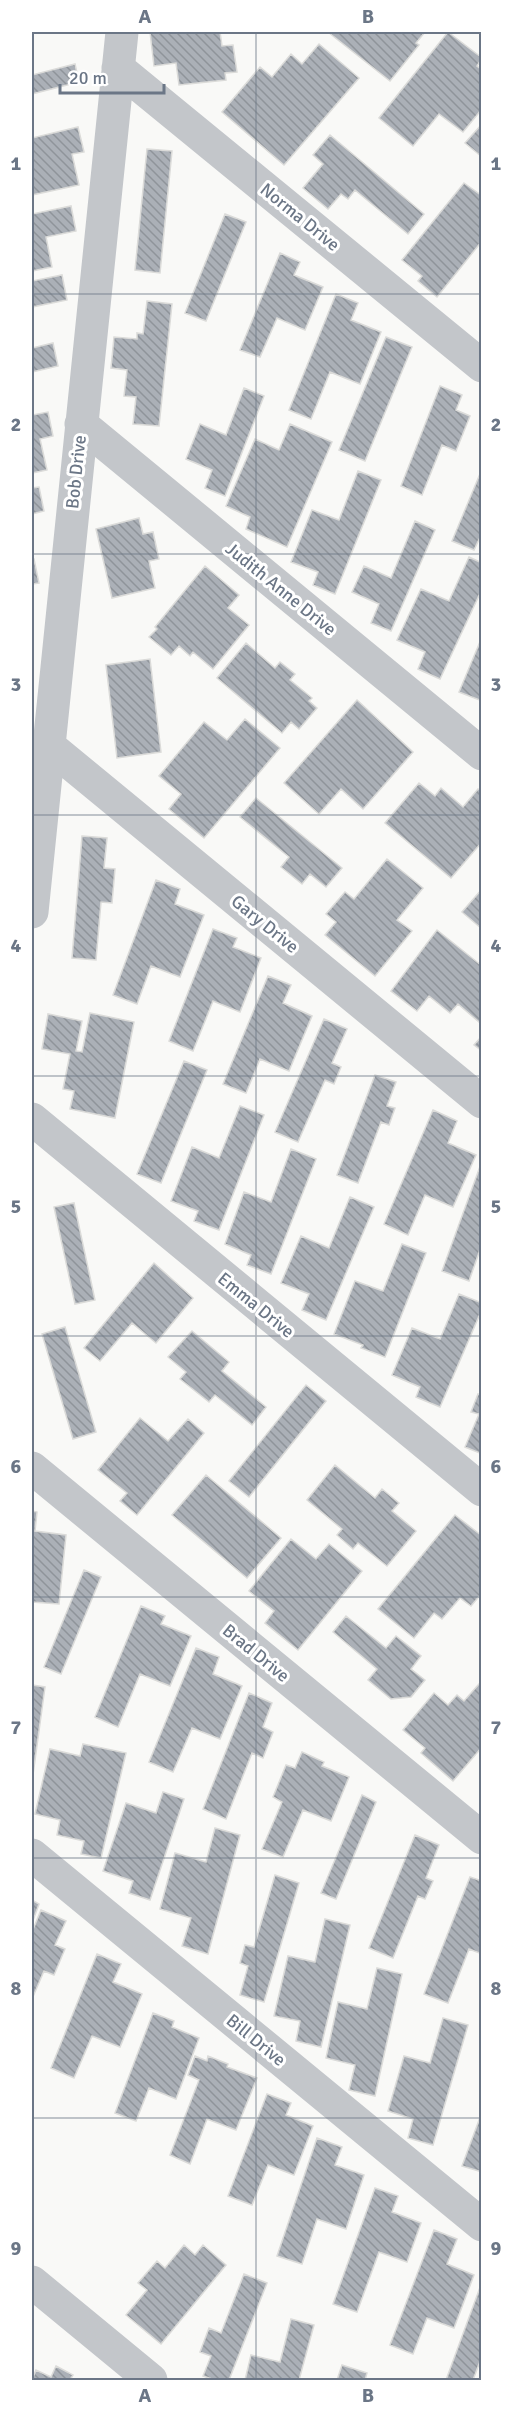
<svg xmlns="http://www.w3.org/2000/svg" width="513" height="2412" font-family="Signika,sans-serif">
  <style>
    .building { fill: url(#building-back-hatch); stroke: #dbdbd9; stroke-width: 1.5 }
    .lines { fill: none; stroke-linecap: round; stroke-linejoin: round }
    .street { stroke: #c3c6ca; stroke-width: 33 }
    .grid { fill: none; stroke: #6b7686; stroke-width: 1.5; stroke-opacity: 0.55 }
    .labels { text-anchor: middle; stroke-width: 6; stroke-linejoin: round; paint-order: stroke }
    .street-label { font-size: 18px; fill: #6b7686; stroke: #fff }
    .neatline { fill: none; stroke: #6b7686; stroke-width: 2 }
    .grid-label { font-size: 20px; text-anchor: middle; font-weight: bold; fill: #6b7686 }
  </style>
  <defs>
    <pattern id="building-back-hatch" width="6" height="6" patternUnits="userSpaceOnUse" patternTransform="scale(1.5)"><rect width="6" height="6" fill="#abb0b7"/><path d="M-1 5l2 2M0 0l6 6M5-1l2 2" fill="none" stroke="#8f949a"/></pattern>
  </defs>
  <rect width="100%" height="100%" fill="#f9f9f7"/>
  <!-- building -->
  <path class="building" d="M150 32H220L222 46 233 45 237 72 225 73 226 80 179 85 176 63 154 66Z
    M328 32H425L416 43 419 45 390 81Z
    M448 32 482 58 477 66 482 70V109L463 132 439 114 413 146 379 118Z
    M319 44 359 78 284 165 222 112 260 67 272 77 291 54 302 64Z
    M75 64 79 82 32 94V75Z
    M482 124V157L465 143Z
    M78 127 84 152 72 154 79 185 32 195V138Z
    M330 135 424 214 408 234 355 190 348 199 341 194 328 209 303 188 323 164 313 155Z
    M147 149 172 151 160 273 135 270Z
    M464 183 482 196V241L437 297 418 281 422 276 402 260Z
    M71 206 76 231 46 237 52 267 32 271V214Z
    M225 214 246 222 206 321 185 313Z
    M280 253 300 262 294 275 323 287 305 330 277 318 260 357 240 350Z
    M62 275 67 300 32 307V281Z
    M336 294 358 303 351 320 381 332 360 384 330 372 311 419 289 410Z
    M147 301 172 304 159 426 133 424 136 397 124 396 127 370 111 368 114 337 137 339V333L143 334Z
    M386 337 412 347 365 461 339 450Z
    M53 343 58 366 32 372V348Z
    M440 386 462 395 456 410 470 416 456 451 442 445 422 495 401 486Z
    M244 388 264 396 225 496 205 488 212 470 186 459 200 424 226 435Z
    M48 412 53 436 40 439 47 470 32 473V415Z
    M290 424 332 442 287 547 246 529 250 517 226 506 255 439 279 450Z
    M482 469V533L474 550 452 541Z
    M358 471 381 480 335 594 313 585 318 572 291 562 312 510 339 520Z
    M39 487 44 511 32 514V488Z
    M139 518 143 534 153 532 159 559 149 561 155 588 112 598 96 529Z
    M415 521 435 530 391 631 371 623 379 604 352 592 364 566 391 578Z
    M469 557 482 563V589L440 679 418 669 425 652 397 640 421 589 449 601Z
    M32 559H34L39 583 32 584Z
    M205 566 239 595 228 608 249 625 213 669 193 652 190 656 179 646 171 655 149 637 157 629 155 627Z
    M482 637V701L459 692Z
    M246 643 275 668 280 662 295 674 290 680 312 698 309 701 317 708 299 729 291 722 282 733 217 678Z
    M150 659 161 752 117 758 106 665Z
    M357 700 413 752 363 809 341 789 319 814 284 783Z
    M245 719 280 748 204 838 169 809 181 794 159 776 204 722 227 740Z
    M419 783 435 796 441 788 463 807 478 789 482 792V842L451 878 385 823Z
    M256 798 342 868 326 887 310 874 302 884 281 867 289 857 240 817Z
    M82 836 107 838 104 868 115 869 112 903 101 902 96 960 72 958Z
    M387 859 423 888 397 920 412 931 375 976 325 935 336 922 326 914 345 892 354 899Z
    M156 880 180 889 175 904 204 915 180 977 151 966 137 1004 113 995Z
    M482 889V929L462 912Z
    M213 929 237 938 233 947 261 958 240 1012 213 1001 193 1051 169 1041Z
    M437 930 482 966V1019L479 1022 458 1004 450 1013 429 996 417 1011 391 991Z
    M268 976 291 985 283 1003 312 1016 289 1071 260 1059 246 1093 223 1084Z
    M90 1013 134 1022 115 1118 70 1109 74 1091 63 1089 70 1054 42 1049 48 1014 82 1021 76 1051 82 1052Z
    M324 1019 347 1029 332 1063 341 1067 334 1084 325 1080 298 1142 275 1132Z
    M482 1036V1051L474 1045Z
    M184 1061 207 1070 161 1183 137 1174Z
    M375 1075 396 1082 387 1106 395 1108 389 1125 381 1122 358 1183 337 1175Z
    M240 1106 264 1115 219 1230 194 1221 198 1211 171 1201 192 1147 219 1158Z
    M433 1110 457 1121 448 1143 476 1155 453 1207 425 1195 408 1235 384 1224Z
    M291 1149 316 1159 271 1274 247 1265 251 1255 225 1244 244 1192 271 1202Z
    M482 1161V1244L469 1281 442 1271Z
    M350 1197 374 1207 326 1320 302 1310 309 1294 281 1283 301 1236 329 1248Z
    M74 1203 95 1300 75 1304 54 1207Z
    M402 1244 426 1253 385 1357 361 1348 363 1345 334 1334 355 1281 383 1291Z
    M154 1263 193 1298 156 1343 132 1323 100 1361 84 1348Z
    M459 1294 482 1303V1309L440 1407 416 1397 420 1387 392 1375 412 1328 440 1339Z
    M65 1327 96 1432 73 1439 42 1334Z
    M192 1331 229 1362 222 1371 266 1407 252 1425 215 1395 209 1402 180 1379 186 1372 168 1357Z
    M306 1385 326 1401 249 1497 229 1481Z
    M478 1394 482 1395V1454L465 1447 479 1414 471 1412Z
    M140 1418 168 1441 188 1419 204 1433 137 1515 120 1501 127 1493 98 1470Z
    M335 1465 375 1498 382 1489 399 1503 392 1511 416 1531 387 1566 358 1543 353 1549 337 1535 342 1529 307 1500Z
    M206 1475 281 1538 247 1578 172 1515Z
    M32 1511 37 1512 35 1531 66 1535 59 1604 32 1602Z
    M455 1515 482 1536V1593L471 1606 460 1598 442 1619 434 1613 414 1638 378 1609Z
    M291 1539 316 1559 329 1544 362 1571 298 1650 265 1623 274 1611 249 1591Z
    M84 1570 101 1577 61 1674 44 1667Z
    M141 1606 165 1616 161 1624 191 1636 170 1686 140 1674 118 1727 95 1717Z
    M346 1616 386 1648 396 1636 421 1656 411 1669 425 1680 411 1697 391 1699 368 1680 377 1669 333 1632Z
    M196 1648 219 1657 213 1674 242 1686 220 1739 192 1728 173 1772 149 1762Z
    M479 1684 482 1686V1747L453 1781 421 1753 425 1748 403 1730 434 1693 448 1705 457 1695 464 1701Z
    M32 1685 45 1687 32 1782Z
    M249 1693 272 1703 263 1727 273 1732 263 1758 252 1753 226 1819 203 1809Z
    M83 1744 126 1753 101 1858 81 1854 84 1841 57 1835 60 1820 35 1814 50 1749 80 1756Z
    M302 1752 324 1762 322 1766 349 1777 331 1821 303 1810 283 1857 262 1849 282 1802 273 1797 286 1765 295 1768Z
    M163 1792 184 1799 150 1900 129 1893 133 1881 103 1871 126 1803 156 1813Z
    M362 1795 376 1802 336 1899 321 1893Z
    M215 1828 240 1835 208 1954 182 1946 191 1918 160 1909 175 1853 206 1862Z
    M415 1835 439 1845 426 1878 433 1881 425 1899 418 1896 393 1958 369 1948Z
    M275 1875 299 1883 264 2002 240 1995 248 1966 240 1963 245 1945 254 1947Z
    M470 1877 482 1881V1954L469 1949 448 2003 424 1994Z
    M32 1900 39 1904 32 1923Z
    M41 1910 66 1921 55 1945 65 1949 54 1975 44 1971 32 1999V1932Z
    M325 1919 350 1925 321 2047 296 2041 300 2021 274 2016 288 1956 315 1962Z
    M97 1954 121 1964 113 1982 142 1994 120 2047 92 2036 74 2078 51 2068Z
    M377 1968 402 1974 375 2096 349 2090 355 2065 326 2058 338 2002 367 2009Z
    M153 2013 174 2021 172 2027 199 2038 176 2099 149 2088 136 2121 115 2113Z
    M443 2018 468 2025 433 2145 408 2138 413 2119 388 2111 404 2056 430 2063Z
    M195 2056 207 2061 208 2056 228 2064 227 2067 257 2078 236 2130 207 2119 190 2164 170 2155 199 2080 188 2075Z
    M267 2094 291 2103 286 2115 313 2126 294 2175 268 2165 252 2205 228 2196Z
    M482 2112V2172L462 2166Z
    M317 2138 342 2147 335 2165 364 2175 346 2229 317 2219 302 2264 277 2256Z
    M375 2188 398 2196 392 2212 421 2223 407 2262 379 2252 357 2312 333 2304Z
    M434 2230 457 2239 447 2264 474 2275 454 2328 427 2318 413 2354 390 2345Z
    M184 2245 195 2255 203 2245 226 2265 161 2344 126 2315 147 2290 138 2283 157 2261 165 2268Z
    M244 2274 267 2283 229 2380H215L203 2376 211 2356 200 2352 209 2328 221 2333Z
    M482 2282V2356L473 2380H446Z
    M291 2319 314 2325 299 2380H245L251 2355 280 2362Z
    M342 2365 367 2373 365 2380H337Z
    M56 2366 73 2375 70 2380H32L36 2370 51 2377Z"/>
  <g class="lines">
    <!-- street -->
    <path class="street" d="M118 68 482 366
      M81 424 482 754
      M48 745 482 1102
      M32 912 122 32
      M32 1119 482 1490
      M32 1468 482 1838
      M32 1855 482 2225
      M32 2282 151 2380"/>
  </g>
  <!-- grid -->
  <path class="grid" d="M256 32V2380M32 294H482M32 554H482M32 815H482M32 1076H482M32 1336H482M32 1597H482M32 1858H482M32 2118H482"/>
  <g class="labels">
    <!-- street labels -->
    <g class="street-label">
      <text transform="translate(300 217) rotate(39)" y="6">Norma Drive</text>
      <text transform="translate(76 472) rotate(-84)" y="6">Bob Drive</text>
      <text transform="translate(281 589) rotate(39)" y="6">Judith Anne Drive</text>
      <text transform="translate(265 924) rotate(39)" y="6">Gary Drive</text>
      <text transform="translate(256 1305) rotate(39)" y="6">Emma Drive</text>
      <text transform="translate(256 1653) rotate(39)" y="6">Brad Drive</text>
      <text transform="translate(256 2040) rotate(39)" y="6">Bill Drive</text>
    </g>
  </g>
  <!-- border -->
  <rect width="513" height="2412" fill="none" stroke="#ffffff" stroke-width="66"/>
  <!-- scale -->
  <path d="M60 84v9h104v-9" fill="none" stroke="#6b7686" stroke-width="3"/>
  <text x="69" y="84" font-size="18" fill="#6b7686" stroke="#ffffff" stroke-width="4.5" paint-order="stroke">20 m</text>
  <rect x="33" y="33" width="447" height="2346" class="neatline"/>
  <g class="grid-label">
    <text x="145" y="23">A</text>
    <text x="368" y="23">B</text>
    <text x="16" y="170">1</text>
    <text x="496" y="170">1</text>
    <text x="16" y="431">2</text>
    <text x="496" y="431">2</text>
    <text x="16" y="691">3</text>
    <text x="496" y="691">3</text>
    <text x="16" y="952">4</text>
    <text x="496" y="952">4</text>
    <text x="16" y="1213">5</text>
    <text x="496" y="1213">5</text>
    <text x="16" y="1473">6</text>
    <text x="496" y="1473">6</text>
    <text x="16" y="1734">7</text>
    <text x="496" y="1734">7</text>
    <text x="16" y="1995">8</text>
    <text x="496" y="1995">8</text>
    <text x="16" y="2255">9</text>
    <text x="496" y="2255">9</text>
    <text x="145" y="2402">A</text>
    <text x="368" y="2402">B</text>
  </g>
</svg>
